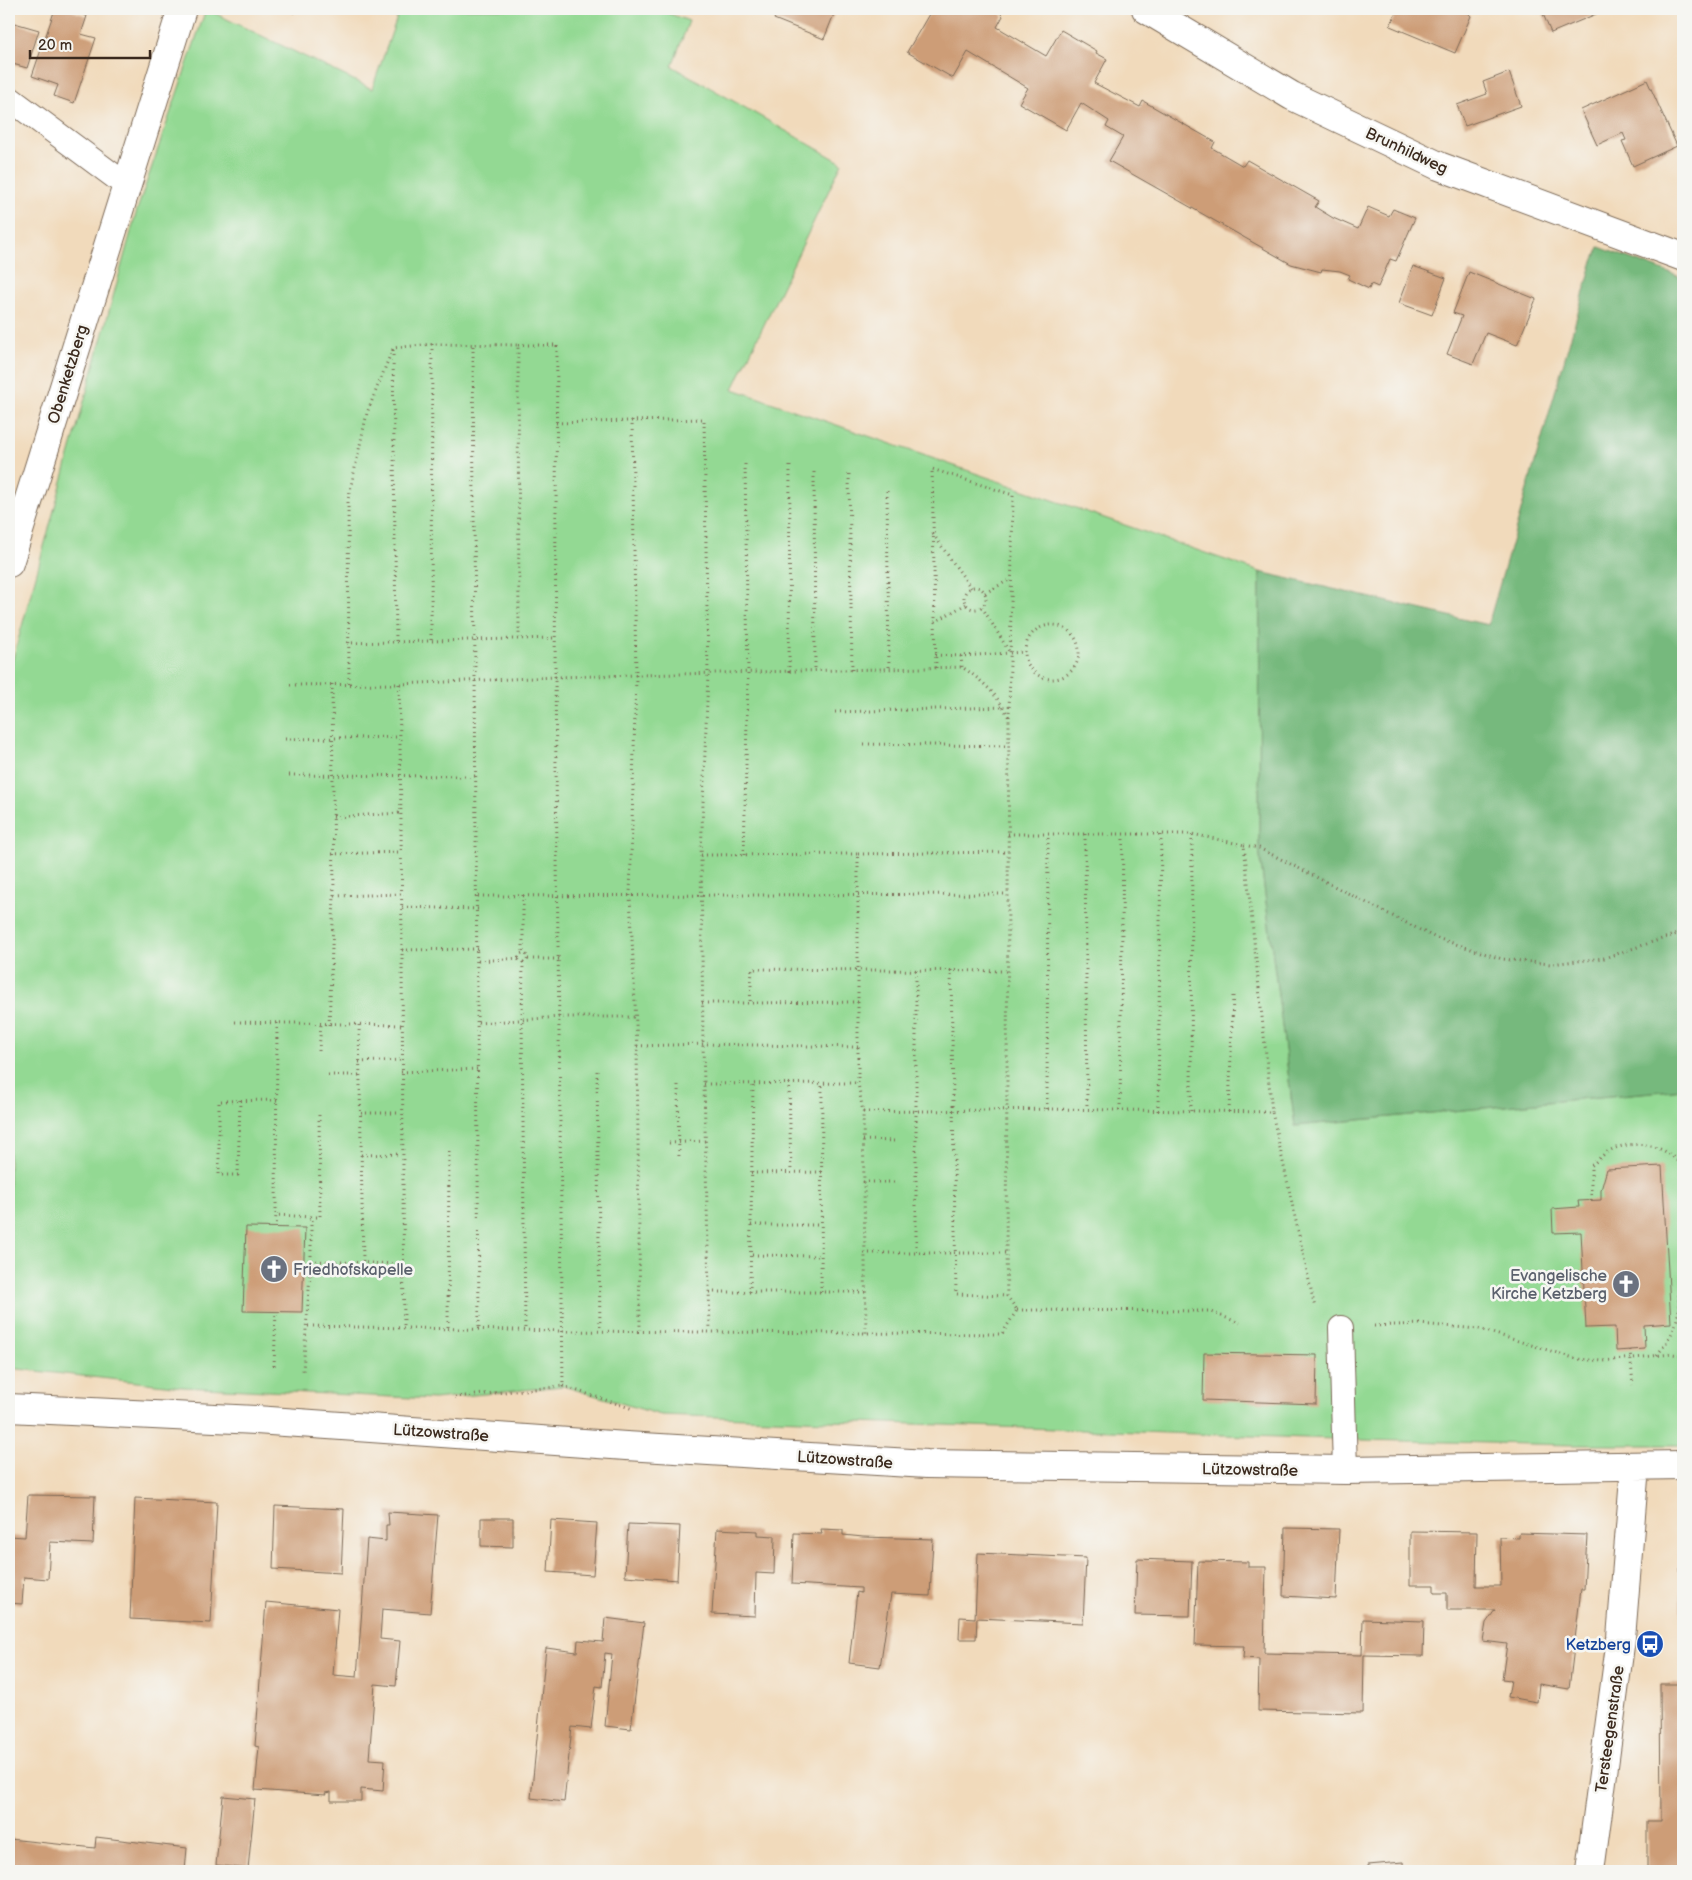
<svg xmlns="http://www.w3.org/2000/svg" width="1692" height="1880" font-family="'Balsamiq Sans',sans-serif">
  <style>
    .green { fill: #93d993; stroke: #678258 }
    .forest { fill: #76b97d; stroke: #58724e }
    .building { fill: #cd9d77 }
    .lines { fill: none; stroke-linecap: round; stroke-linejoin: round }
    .lane-casing { stroke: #7b6855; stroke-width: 26 }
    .street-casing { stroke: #7b6855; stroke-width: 30 }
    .path { stroke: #7b6855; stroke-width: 3; stroke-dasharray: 1 4; stroke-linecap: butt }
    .lane { stroke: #fff; stroke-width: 24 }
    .street { stroke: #fff; stroke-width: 28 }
    .labels { text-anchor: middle; stroke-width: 5; stroke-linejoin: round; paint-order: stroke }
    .street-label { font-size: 16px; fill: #3b2a1e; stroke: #f6f6f2 }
    .worship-label { font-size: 16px; fill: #5b616d; stroke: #f6f6f2; text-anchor: start }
    .transit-label { font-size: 16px; fill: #164399; stroke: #f6f6f2; text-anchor: end }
  </style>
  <rect width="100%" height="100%" fill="#f6f6f2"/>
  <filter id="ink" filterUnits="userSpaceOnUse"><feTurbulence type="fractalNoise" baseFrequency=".02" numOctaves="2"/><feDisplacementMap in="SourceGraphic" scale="10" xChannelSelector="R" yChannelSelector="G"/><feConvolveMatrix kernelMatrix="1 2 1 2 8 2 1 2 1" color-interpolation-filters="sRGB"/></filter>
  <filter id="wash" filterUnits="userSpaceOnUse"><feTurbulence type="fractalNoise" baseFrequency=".0096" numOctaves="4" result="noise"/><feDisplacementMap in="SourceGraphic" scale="20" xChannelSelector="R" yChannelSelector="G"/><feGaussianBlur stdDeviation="1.12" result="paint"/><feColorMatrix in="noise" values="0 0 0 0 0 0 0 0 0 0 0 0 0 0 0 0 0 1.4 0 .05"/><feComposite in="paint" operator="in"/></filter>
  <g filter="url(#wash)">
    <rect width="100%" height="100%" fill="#f1dabb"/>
    <!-- green -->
    <path class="green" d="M206 9 372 89 400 9H657L689 21 672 66 842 163 733 389 1260 572 1259 848 1295 1126 1683 1089V1445H1573L1363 1440 661 1415 563 1386 434 1399 183 1387 9 1368V673L137 210Z"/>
    <!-- forest -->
    <path class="forest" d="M1599 247 1683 278V1089L1295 1126 1259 848 1260 572 1488 625 1592 264Z"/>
    <g id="blocks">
      <!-- building -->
      <path class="building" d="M55 9H67L87 16 81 34 96 38 74 103 54 96 58 85 32 76Z
        M283 9H296L294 13Z
        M779 9H836L824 39 774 19Z
        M932 9H996L1003 16 997 27 1046 56 1061 30 1097 51 1096 53 1107 59 1094 83 1140 107 1143 101 1215 142 1212 148 1243 166 1247 160 1319 201 1315 207 1333 218 1358 229 1368 207 1389 216 1393 209 1415 218 1396 261 1390 259 1378 287 1371 284 1369 289 1348 279 1350 275 1340 271 1322 269 1321 272 1291 264 1109 161 1123 137 1106 127 1109 121 1081 103 1066 130 1019 103 1028 88 968 52 953 78 907 52Z
        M1395 9H1464L1471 16 1455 53 1390 26 1396 13 1393 12Z
        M1541 9H1608L1551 33Z
        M11 22 39 30 27 68 9 63Z
        M1509 72 1521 106 1465 126 1457 105 1487 94 1483 82Z
        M1647 80 1677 146 1633 166 1622 141 1626 140 1623 133 1597 145 1581 110Z
        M1413 266 1446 278 1432 315 1399 303Z
        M1469 272 1536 299 1517 345 1486 333 1473 364 1447 354 1462 316 1453 313Z
        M1662 1166 1671 1323 1644 1325 1645 1349 1616 1351 1615 1327 1586 1328 1581 1232 1553 1233 1552 1209 1579 1207 1578 1201 1601 1200V1190L1607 1169Z
        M246 1227 305 1228 302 1312 243 1311Z
        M1204 1353 1317 1355 1316 1404 1203 1400Z
        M28 1495 95 1496 93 1544 50 1542 48 1579 24 1577 22 1604 9 1603V1536L25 1537Z
        M135 1498 217 1502 211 1623 130 1619Z
        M275 1506 344 1509 341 1573 273 1569Z
        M388 1512 438 1515 430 1613 382 1609 380 1639 400 1641 396 1686 375 1684 369 1759 385 1760 383 1791 361 1789V1801H331V1792L325 1793 326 1795 255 1790 259 1747 255 1746 266 1602 338 1609 333 1675 357 1677 367 1539 386 1541V1525H389Z
        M481 1518H513V1547L481 1546Z
        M551 1520 597 1523 593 1575 548 1572Z
        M628 1524 680 1526 677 1580 625 1576Z
        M1285 1528 1339 1529 1336 1599 1283 1596Z
        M717 1529 758 1531V1535L775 1536 774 1574 756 1573 755 1616 712 1614Z
        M821 1529 843 1530V1535L863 1537 933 1539 930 1596 891 1594 880 1667 849 1663 857 1592 861 1593V1588L792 1584 794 1533 822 1534Z
        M1410 1531 1477 1532 1476 1586H1501L1500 1537 1519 1538V1533L1587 1535 1584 1589H1581L1569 1689 1539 1684 1537 1702 1508 1697 1511 1680 1502 1679 1507 1644 1483 1641 1486 1623 1495 1610H1447V1593H1434V1585H1410Z
        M978 1553 1086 1558 1083 1623 977 1618 976 1639H959L960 1617 975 1618Z
        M1137 1559 1192 1561 1190 1616 1135 1615Z
        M1198 1561 1248 1562V1567H1266L1264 1653 1362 1655 1363 1619 1424 1621 1423 1656 1364 1655 1363 1713 1258 1711 1259 1659 1243 1658 1244 1646 1195 1645Z
        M1680 1568H1683V1635H1682Z
        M605 1618 644 1623 631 1729 605 1726 612 1654 605 1653 602 1687 596 1686 591 1729 572 1727 564 1802 531 1798 546 1648 577 1652 578 1640 603 1642Z
        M1660 1684H1683V1871H1647V1821H1661Z
        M223 1796 255 1799 248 1869 216 1865Z
        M96 1837 187 1848 185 1871H9V1839L95 1848Z
        M1403 1862 1404 1871H1369L1368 1865Z"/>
    </g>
  </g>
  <g filter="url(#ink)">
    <use href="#blocks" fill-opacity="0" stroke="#7b6855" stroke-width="1"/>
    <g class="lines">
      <!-- lane casing -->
      <g class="lane-casing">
        <path id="lane" d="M9 98 126 185
          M1341 1328 1345 1470"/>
      </g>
      <!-- street casing -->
      <g class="street-casing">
        <path id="street" d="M1146 9 1292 96 1439 166 1683 257
          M9 563 182 9
          M9 1408 256 1420 626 1446 927 1464 1345 1470 1683 1465
          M1590 1871 1621 1638 1635 1466"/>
      </g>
      <!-- path -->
      <path class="path" d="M518 345H557L555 677 563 1386 633 1409
        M473 346 479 1328
        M393 350 396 642
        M632 420 636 677 630 895 637 1046 640 1330
        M556 423 704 419 708 674 701 855 703 1044 710 1330
        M814 472 815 672
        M849 474 852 671
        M887 491 889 669
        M933 534 971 588
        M964 598a11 11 0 1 1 22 0a11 11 0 1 1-22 0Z
        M985 593 1011 579
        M982 607 1010 653
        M935 622 966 604
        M1025 652a27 27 0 1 1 54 0a27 27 0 1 1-54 0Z
        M431 640 432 344
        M347 643 555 638
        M935 655 961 656 1025 652
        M961 656 962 667
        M936 668 932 469 1013 495 1009 717
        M789 672 790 464
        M349 683 348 500 367 413 393 348 432 344 518 345 519 638
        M332 684 334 896
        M399 684C403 898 402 1112 404 1326
        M290 685 399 684 555 677 962 667C983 681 998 695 1009 718L1006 1253 1007 1296 1017 1310
        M835 712 1004 707
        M285 739 399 737
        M864 744 1009 746
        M289 775 476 776
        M333 817 400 813
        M1008 834H1192L1244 845 1272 1112
        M1085 834 1087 1109
        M1244 845 1259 848 1434 937 1502 959 1550 964 1604 958 1683 932
        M332 854 401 852
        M858 854 1007 852
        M701 855 858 854V1083L863 1112 866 1333
        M744 855 748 674 745 463
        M523 895V954
        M478 896 1008 894
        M402 907 478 909
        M402 950 478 949
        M518.5 958a4.5 4.5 0 1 1 9 0a4.5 4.5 0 1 1-9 0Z
        M528 959H559
        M478 961 519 958
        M523 962 522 1019 525 1329
        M916 970V1253
        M951 970 956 1294 1007 1296
        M858 1002 750 1003 752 969 1007 971
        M702 1003H750
        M235 1022 402 1025
        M277 1023 276 1215 311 1217V1261L303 1371
        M478 1023 560 1017H636
        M329 1025 334 896 402 894
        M359 1025 363 1262
        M637 1046 703 1044 858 1047
        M319 1051 321 1024
        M359 1062 402 1060
        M597 1071 600 1330
        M401 1072 478 1069
        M328 1075H359
        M789 1083 791 1172
        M704 1084 858 1083
        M678 1085 679 1160
        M240 1100 238 1175H219V1101L277 1100
        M1047 1109 1048 834
        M1120 1110 1123 835
        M1158 1111 1161 834
        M1191 1111 1192 834
        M863 1112 1047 1109 1272 1112 1315 1308
        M1229 1112 1233 996
        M361 1113H401
        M863 1140 896 1141
        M669 1143 705 1141
        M361 1155 401 1154
        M751 1173 822 1172
        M863 1182H894
        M1591 1200V1166C1598 1160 1605 1152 1613 1149 1638 1139 1669 1145 1683 1169
        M311 1217H320L319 1114
        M751 1225H821
        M275 1228 276 1215
        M864 1253H1006
        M752 1255 821 1256
        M311 1261 403 1264
        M709 1292H866
        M750 1292 753 1084
        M821 1292 822 1084
        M1017 1310 1208 1311 1240 1323
        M308 1326 563 1331 1002 1334 1017 1310
        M1374 1326 1419 1324 1479 1329 1577 1359 1604 1361 1672 1354 1683 1355
        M448 1327 449 1151
        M1630 1350 1633 1385
        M1657 1355C1687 1318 1677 1306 1678 1263L1683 1258
        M274 1366 276 1311
        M455 1397 563 1386"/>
      <!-- lane -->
      <use href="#lane" class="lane"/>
      <!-- street -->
      <use href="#street" class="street"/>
    </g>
  </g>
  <!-- icons -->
  <defs>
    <g id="church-disc" transform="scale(1.4375)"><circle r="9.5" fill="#6b7280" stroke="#f6f6f2"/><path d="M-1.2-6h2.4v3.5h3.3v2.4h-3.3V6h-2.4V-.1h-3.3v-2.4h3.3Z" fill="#fff"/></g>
    <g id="bus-disc" transform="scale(1.4375)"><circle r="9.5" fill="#1a4fb4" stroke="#f6f6f2"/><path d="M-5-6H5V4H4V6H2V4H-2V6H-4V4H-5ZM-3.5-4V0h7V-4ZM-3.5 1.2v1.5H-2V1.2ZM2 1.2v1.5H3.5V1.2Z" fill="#fff"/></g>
  </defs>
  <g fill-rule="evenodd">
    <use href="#church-disc" x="274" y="1269"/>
    <use href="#church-disc" x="1626" y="1284"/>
    <use href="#bus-disc" x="1650" y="1644"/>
  </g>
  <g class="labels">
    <!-- street labels -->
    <g class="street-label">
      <text transform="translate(1407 150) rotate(25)" y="6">Brunhildweg</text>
      <text transform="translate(67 374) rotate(-73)" y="6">Obenketzberg</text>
      <text transform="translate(441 1432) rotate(4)" y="6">Lützowstraße</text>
      <text transform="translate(845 1459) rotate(4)" y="6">Lützowstraße</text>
      <text transform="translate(1250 1469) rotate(1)" y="6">Lützowstraße</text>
      <text transform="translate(1609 1729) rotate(-82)" y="6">Tersteegenstraße</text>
    </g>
    <!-- worship labels -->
    <g class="worship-label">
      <text x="293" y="1275">Friedhofskapelle</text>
      <text x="1607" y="1281" text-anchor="end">Evangelische<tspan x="1607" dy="18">Kirche Ketzberg</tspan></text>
    </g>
    <!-- transit labels -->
    <g class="transit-label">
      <text x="1631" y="1650">Ketzberg</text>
    </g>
  </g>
  <!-- margin -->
  <rect width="1692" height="1880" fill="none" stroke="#f6f6f2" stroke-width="30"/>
  <!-- scale -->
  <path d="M30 50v8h120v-8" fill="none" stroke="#3b2a1e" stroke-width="2.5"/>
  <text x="38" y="50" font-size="15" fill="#3b2a1e" stroke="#f6f6f2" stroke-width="4" paint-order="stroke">20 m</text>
</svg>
